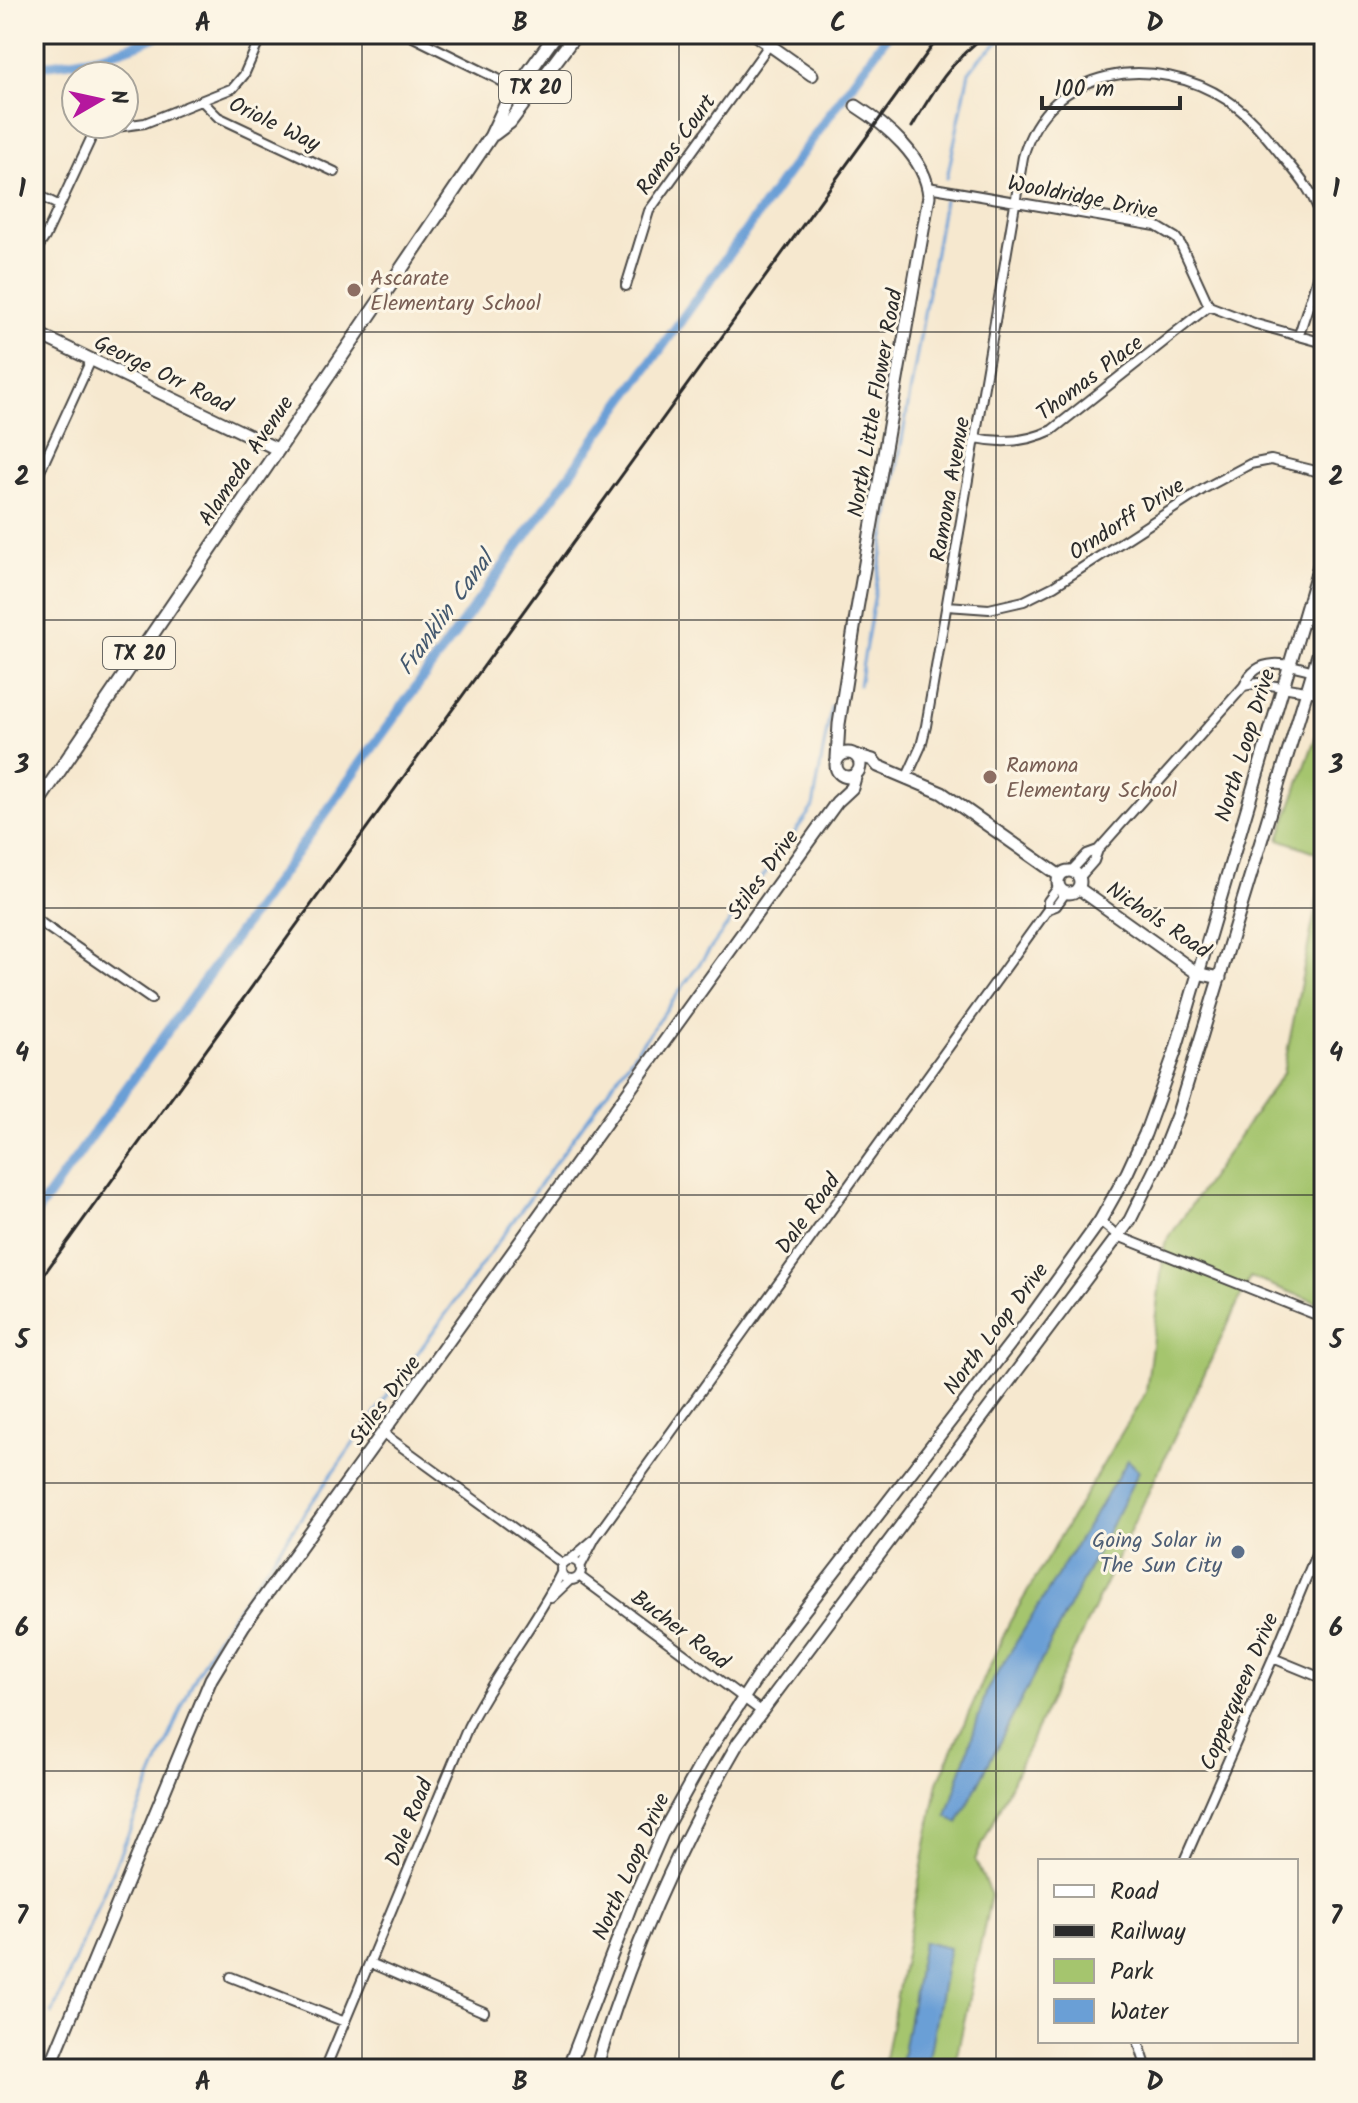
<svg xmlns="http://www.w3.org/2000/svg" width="1358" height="2103" font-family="Kalam,sans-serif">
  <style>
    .green { fill: #a5c56e; stroke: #68784c; stroke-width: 2 }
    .water { fill: #6a9fd6; stroke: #4a6580; stroke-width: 2 }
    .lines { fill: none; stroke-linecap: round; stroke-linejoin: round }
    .stream { stroke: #6a9fd6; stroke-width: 3 }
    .canal { stroke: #6a9fd6; stroke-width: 10 }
    .street-casing { stroke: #494744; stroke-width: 12 }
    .secondary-casing { stroke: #494744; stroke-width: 15 }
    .primary-casing { stroke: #494744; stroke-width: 16 }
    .street { stroke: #fff; stroke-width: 8 }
    .secondary { stroke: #fff; stroke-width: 11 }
    .primary { stroke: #fff; stroke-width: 12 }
    .rail { stroke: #2b2b2b; stroke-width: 3 }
    .grid { fill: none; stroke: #2b2b2b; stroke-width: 2; stroke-opacity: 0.55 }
    .education-dot { fill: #8d6e63; stroke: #fcf5e5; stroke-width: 3 }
    .service-dot { fill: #5c6f8a; stroke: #fcf5e5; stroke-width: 3 }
    .labels { text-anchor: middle; stroke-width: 6; stroke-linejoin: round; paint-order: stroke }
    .shield { fill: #fcf5e5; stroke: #6a6863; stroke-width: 2 }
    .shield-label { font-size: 20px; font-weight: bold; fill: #2b2b2b }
    .street-label { font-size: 22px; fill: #2b2b2b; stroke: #fcf5e5 }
    .education-label { font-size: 22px; fill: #785e54; stroke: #fcf5e5; text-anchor: start }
    .service-label { font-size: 22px; fill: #4e5e75; stroke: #fcf5e5; text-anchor: end }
    .water-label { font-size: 24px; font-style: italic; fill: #44596f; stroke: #fcf5e5 }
    .neatline { fill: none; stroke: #2b2b2b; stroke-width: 3 }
    .grid-label { font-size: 26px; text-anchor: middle; font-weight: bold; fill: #2b2b2b }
  </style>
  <rect width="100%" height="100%" fill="#fcf5e5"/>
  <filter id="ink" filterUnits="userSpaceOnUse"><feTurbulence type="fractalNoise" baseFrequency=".0125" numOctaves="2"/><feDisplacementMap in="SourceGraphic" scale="16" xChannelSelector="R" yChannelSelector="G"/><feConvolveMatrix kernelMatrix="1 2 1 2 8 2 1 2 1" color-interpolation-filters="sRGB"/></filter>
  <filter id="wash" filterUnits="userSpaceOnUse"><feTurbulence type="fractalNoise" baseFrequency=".006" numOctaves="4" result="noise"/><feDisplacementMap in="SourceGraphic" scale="32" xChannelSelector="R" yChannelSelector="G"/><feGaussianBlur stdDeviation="1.8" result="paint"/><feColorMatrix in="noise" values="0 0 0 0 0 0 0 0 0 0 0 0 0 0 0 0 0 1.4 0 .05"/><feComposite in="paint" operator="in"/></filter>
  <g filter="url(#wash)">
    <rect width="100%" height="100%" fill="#f6e8cf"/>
    <!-- green -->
    <path class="green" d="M1324 714V855L1279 839Z
      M1324 866V1305L1250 1277 975 1860 991 1895 954 2069H883L938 1782 1009 1623 1146 1392 1165 1243 1283 1073Z"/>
    <!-- water -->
    <path class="water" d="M1128 1460 1139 1471 958 1823 947 1816 987 1690Z
      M923 1942 949 1948 927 2069H900Z"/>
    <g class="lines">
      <!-- stream -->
      <path class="stream" d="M947 178 969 72 980 58 1008 34
        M859 685 944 200
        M52 2014 190 1688 215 1640 401 1376 813 807 831 707"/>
      <!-- canal -->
      <path class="canal" d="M34 66C79 62 120 54 161 34
        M34 1216 888 34"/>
    </g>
  </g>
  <g filter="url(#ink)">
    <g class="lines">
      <!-- street casing -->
      <g class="street-casing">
        <path id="street" d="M407 34 496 78 516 90
          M202 101 218 117 335 172
          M928 187 1156 226 1176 238 1181 245 1209 306 1256 324 1324 343
          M34 193 58 205
          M34 253 45 237 95 130 145 123 233 88 244 75 262 34
          M626 286 649 211 777 34
          M976 438C1003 444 1027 442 1052 430L1209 306
          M34 484 91 360
          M947 606 989 609 1024 601 1054 586 1205 488 1250 464 1271 460 1324 473
          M1244 686 1258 683 1324 694
          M906 779 921 746 926 726 1023 157C1048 65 1156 53 1227 100 1249 114 1265 135 1282 156 1299 176 1317 196 1322 223 1328 259 1309 300 1299 335
          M1071 871 1087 854 1098 850
          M1079 878 1094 861 1098 850 1244 686C1258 651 1295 666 1324 674
          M1048 909 1056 906 1066 892
          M34 918 151 999
          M1100 1221 1118 1236 1324 1318
          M384 1434 563 1564
          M570 1560 592 1541
          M561 1570a10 10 0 1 1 20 0a10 10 0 1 1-20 0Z
          M580 1567 595 1538 1048 909V901L1059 886
          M579 1576 761 1711
          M551 1598 570 1580
          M1273 1658 1324 1679
          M1184 1861 1273 1658 1324 1535
          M370 1963 484 2012
          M231 1977 345 2022
          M1138 2041 1147 2069
          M325 2069 468 1727C495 1673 534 1627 561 1573"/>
      </g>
      <!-- secondary casing -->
      <g class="secondary-casing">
        <path id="secondary" d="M754 34 812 75
          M34 332 277 449
          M836 765a12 12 0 1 1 24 0a12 12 0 1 1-24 0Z
          M855 755 873 760 878 766 942 793 1060 876
          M837 758 839 724 857 609 929 196C926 158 886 125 856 106
          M34 787 45 792
          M1058 882a11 11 0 1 1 22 0a11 11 0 1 1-22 0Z
          M1078 888 1197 973 1220 978
          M49 2069 211 1679 244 1625 837 802 852 788 856 774
          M568 2069 631 1905 662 1834 703 1760 782 1639 1030 1318 1100 1221 1127 1173 1145 1134 1174 1055 1324 549
          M596 2069C630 1952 677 1848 738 1743L1130 1220 1159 1161 1178 1113 1324 635"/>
      </g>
      <!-- primary casing -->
      <g class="primary-casing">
        <path id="primary" d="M494 134 510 122 576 34
          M34 808 395 278 491 136 506 104 556 34"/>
      </g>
      <!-- street -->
      <use href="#street" class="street"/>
      <!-- secondary -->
      <use href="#secondary" class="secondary"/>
      <!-- primary -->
      <use href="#primary" class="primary"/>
      <!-- rail -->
      <path class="rail" d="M912 127C933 91 953 57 988 34
        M34 1288 941 34"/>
    </g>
  </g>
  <!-- grid -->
  <path class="grid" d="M362 34V2069M679 34V2069M996 34V2069M34 332H1324M34 620H1324M34 908H1324M34 1195H1324M34 1483H1324M34 1771H1324"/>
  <!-- markers -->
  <g class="education-dot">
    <circle cx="354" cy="290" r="8"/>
    <circle cx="990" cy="777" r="8"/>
  </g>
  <circle class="service-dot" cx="1238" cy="1552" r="8"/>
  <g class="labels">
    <!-- shield labels -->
    <g class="shield">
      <rect x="499" y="71" width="72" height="32" rx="6"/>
      <rect x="103" y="637" width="72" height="32" rx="6"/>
    </g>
    <g class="shield-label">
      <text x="535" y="94">TX 20</text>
      <text x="139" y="660">TX 20</text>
    </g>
    <!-- street labels -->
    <g class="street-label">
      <text transform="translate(275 123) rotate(26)" y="8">Oriole Way</text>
      <text transform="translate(675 144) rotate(-54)" y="8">Ramos Court</text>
      <text transform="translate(1083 196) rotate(11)" y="8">Wooldridge Drive</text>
      <text transform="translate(164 373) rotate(26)" y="8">George Orr Road</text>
      <text transform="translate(1089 377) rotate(-37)" y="8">Thomas Place</text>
      <text transform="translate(874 403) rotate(-80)" y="8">North Little Flower Road</text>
      <text transform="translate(245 460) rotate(-56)" y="8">Alameda Avenue</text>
      <text transform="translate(949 489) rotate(-80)" y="8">Ramona Avenue</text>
      <text transform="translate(1126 518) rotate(-33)" y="8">Orndorff Drive</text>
      <text transform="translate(1244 745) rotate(-73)" y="8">North Loop Drive</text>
      <text transform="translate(762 874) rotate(-54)" y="8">Stiles Drive</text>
      <text transform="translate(1159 919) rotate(34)" y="8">Nichols Road</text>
      <text transform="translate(807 1213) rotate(-54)" y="8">Dale Road</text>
      <text transform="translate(995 1328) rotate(-53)" y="8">North Loop Drive</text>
      <text transform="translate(384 1400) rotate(-54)" y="8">Stiles Drive</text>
      <text transform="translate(681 1629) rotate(37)" y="8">Bucher Road</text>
      <text transform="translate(1238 1691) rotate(-67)" y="8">Copperqueen Drive</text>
      <text transform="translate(408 1822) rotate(-68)" y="8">Dale Road</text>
      <text transform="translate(630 1866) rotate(-66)" y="8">North Loop Drive</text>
    </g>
    <!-- education labels -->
    <g class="education-label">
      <text x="370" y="285">Ascarate<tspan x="370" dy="25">Elementary School</tspan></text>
      <text x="1006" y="772">Ramona<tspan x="1006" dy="25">Elementary School</tspan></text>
    </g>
    <!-- service labels -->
    <g class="service-label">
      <text x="1222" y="1547">Going Solar in<tspan x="1222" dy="25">The Sun City</tspan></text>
    </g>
    <!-- water labels -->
    <g class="water-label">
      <text transform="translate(445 613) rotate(-54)" y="8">Franklin Canal</text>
    </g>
  </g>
  <!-- margin -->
  <rect width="1358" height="2103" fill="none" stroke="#fcf5e5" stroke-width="88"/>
  <!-- legend -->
  <rect x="1038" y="1859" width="260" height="184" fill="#fcf5e5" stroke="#a8a49b" stroke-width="2"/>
  <rect x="1054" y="1885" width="40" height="12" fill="#ffffff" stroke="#a8a49b" stroke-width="2"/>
  <text x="1110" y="1899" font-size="24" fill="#2b2b2b">Road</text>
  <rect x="1054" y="1925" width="40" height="12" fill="#2b2b2b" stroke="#a8a49b" stroke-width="2"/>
  <text x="1110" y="1939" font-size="24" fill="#2b2b2b">Railway</text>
  <rect x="1054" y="1959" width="40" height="24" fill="#a5c56e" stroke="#a8a49b" stroke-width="2"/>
  <text x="1110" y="1979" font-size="24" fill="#2b2b2b">Park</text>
  <rect x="1054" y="1999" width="40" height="24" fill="#6a9fd6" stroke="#a8a49b" stroke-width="2"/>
  <text x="1110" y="2019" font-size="24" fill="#2b2b2b">Water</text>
  <!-- north arrow -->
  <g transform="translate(100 100) rotate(81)"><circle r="38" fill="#fcf5e5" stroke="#a8a49b" stroke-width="2"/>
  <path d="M0-6L14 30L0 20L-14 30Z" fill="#b5179e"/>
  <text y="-12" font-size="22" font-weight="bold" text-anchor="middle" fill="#2b2b2b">N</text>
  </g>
  <!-- scale -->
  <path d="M1042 96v12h138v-12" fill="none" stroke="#2b2b2b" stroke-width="4"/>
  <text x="1054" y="96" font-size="24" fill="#2b2b2b" stroke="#fcf5e5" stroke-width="6" paint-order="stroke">100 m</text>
  <rect x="44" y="44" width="1270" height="2015" class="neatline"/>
  <g class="grid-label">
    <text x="203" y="31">A</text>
    <text x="520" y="31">B</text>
    <text x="838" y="31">C</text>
    <text x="1155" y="31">D</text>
    <text x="22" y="197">1</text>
    <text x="1336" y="197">1</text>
    <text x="22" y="485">2</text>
    <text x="1336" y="485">2</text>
    <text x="22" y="773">3</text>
    <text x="1336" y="773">3</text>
    <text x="22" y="1061">4</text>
    <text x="1336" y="1061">4</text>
    <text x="22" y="1348">5</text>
    <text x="1336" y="1348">5</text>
    <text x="22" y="1636">6</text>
    <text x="1336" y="1636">6</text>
    <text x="22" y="1924">7</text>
    <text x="1336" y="1924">7</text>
    <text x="203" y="2090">A</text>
    <text x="520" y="2090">B</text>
    <text x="838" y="2090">C</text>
    <text x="1155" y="2090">D</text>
  </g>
</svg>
